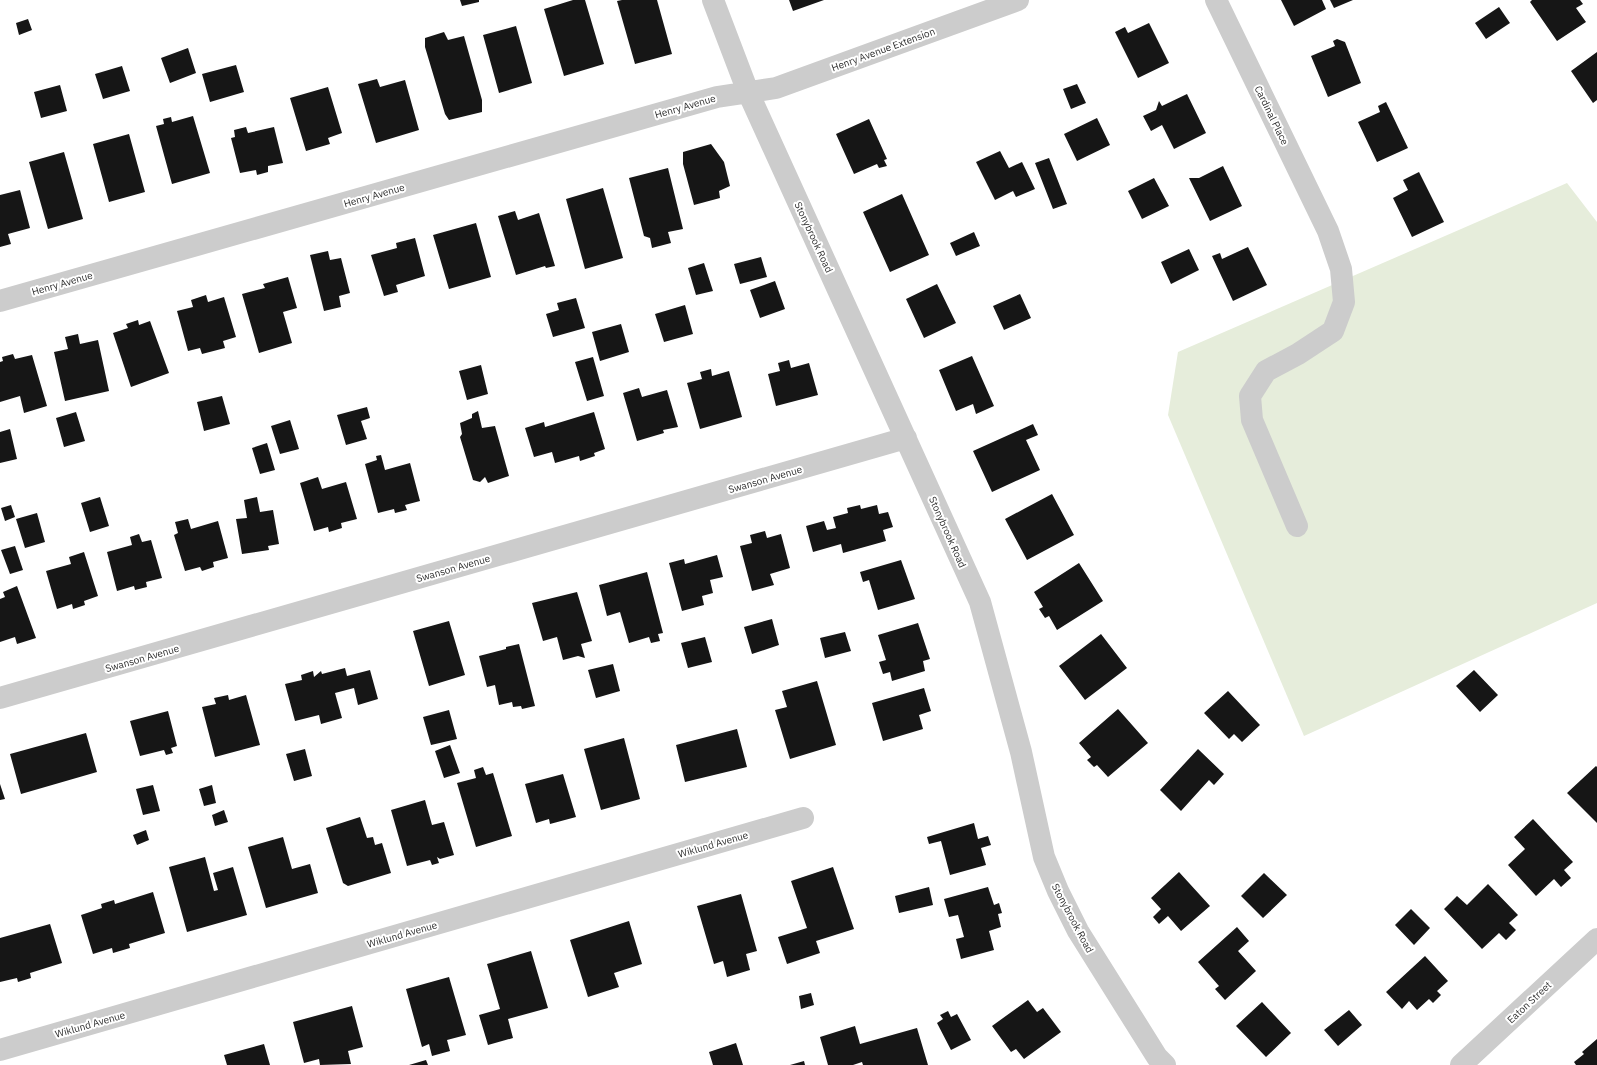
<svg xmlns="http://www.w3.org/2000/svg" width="1597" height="1065" font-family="'IBM Plex Sans',sans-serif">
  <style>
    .green { fill: #e6eddb }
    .building { fill: #161616 }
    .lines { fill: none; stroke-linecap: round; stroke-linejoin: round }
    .minor { stroke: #ccc; stroke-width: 22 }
    .labels { text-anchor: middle; stroke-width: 4; stroke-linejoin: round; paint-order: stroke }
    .street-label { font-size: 10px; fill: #2f2f2f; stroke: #fff }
  </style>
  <rect width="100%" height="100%" fill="#fff"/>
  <!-- green -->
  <path class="green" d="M1567 183 1597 222V603L1304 736 1168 415 1178 352Z"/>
  <!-- building -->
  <path class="building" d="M460 0H479V2L462 6Z
    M573 0H585L604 64 564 76 544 9Z
    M622 0H657L672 54 635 64 617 1Z
    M789 0H824L793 11Z
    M1281 0H1322L1326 9 1294 26Z
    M1330 0H1353L1334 8Z
    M1532 0H1580L1583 4 1576 8 1586 22 1557 41 1530 2Z
    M1499 7 1510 23 1486 39 1475 23Z
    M28 19 32 30 19 35 16 23Z
    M1149 23 1169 63 1138 78 1115 32 1125 27 1128 33Z
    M516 26 532 83 499 93 483 35Z
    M444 32 448 40 464 36 482 100V112L449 120 445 114 425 47V38Z
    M1337 39 1345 42 1361 83 1328 97 1311 56 1335 46 1333 41Z
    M188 48 196 73 170 83 161 58Z
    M1597 52V100L1593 103 1571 71Z
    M236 65 244 92 210 102 202 74Z
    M122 66 130 91 103 99 95 74Z
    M377 79 380 87 405 80 419 130 376 143 358 84Z
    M1077 84 1086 103 1071 109 1063 89Z
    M60 85 67 111 41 118 34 92Z
    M328 87 342 133 328 138 330 144 306 151 290 98Z
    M1187 94 1206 133 1174 149 1162 125 1151 131 1143 116 1156 110 1159 101 1162 106Z
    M1386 102 1408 148 1377 162 1358 122 1380 112 1378 106Z
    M193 116 210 173 172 184 156 126 164 124 163 119 171 117 172 122Z
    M1097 118 1110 145 1077 161 1064 134Z
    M869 119 887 159 884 160 887 166 879 168 877 164 854 174 836 134Z
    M246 127 248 133 274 127 283 163 268 166V172L257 175 256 170 240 173 231 138 235 137 234 130Z
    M129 134 145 192 109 202 93 144Z
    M711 144 724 162 730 186 719 191 720 198 694 205 683 164V152Z
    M1000 151 1009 168 1022 162 1035 189 1016 197 1013 191 995 200 976 162Z
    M64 152 83 219 48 229 29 162Z
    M1049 158 1067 204 1053 209 1035 163Z
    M1223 166 1242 206 1210 221 1189 178H1199Z
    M668 168 683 229 668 232 671 243 652 248 650 238 644 236 629 178Z
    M1419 172 1444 222 1412 237 1393 198 1408 190 1403 180Z
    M1154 178 1169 206 1142 219 1128 191Z
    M603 188 623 258 585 269 566 199Z
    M20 190 30 228 8 234 11 244 0 247V195Z
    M902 194 929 255 890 272 863 212Z
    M515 211 518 220 539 213 555 266 546 268 545 266 516 275 498 216Z
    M476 223 491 277 449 289 433 235Z
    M974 232 980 246 956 256 950 243Z
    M415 238 425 276 396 285 398 292 384 296 371 255 397 248 396 243Z
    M1248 247 1267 285 1233 301 1212 256 1220 253 1222 259Z
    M1189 249 1199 270 1171 284 1161 262Z
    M328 251 330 260 341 258 350 293 339 296 341 307 324 311 310 255Z
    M761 257 767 277 740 284 734 264Z
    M704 263 713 291 696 295 688 268Z
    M288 277 297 308 283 312 292 343 259 353 242 294 265 288 263 284Z
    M775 281 785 309 760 318 750 290Z
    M937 284 956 323 924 338 906 299Z
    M1020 294 1031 318 1004 330 993 306Z
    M206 295 208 302 224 297 236 337 223 341 225 348 202 354 200 348 188 351 177 311 193 307 191 300Z
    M576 298 585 328 553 337 546 314 559 310 557 303Z
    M685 305 693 334 664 342 655 314Z
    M138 320 139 325 150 321 169 373 131 387 113 333 128 328 126 324Z
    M621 324 629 352 600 361 592 332Z
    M78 334 80 344 98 340 109 391 65 401 54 352 68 349 65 337Z
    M13 354 15 359 32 355 47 406 24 413 20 396 0 402V362L3 361 2 357Z
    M972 356 994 406 976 414 973 404 956 411 939 370Z
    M593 357 604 396 587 401 575 362Z
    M789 360 791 368 809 363 818 395 776 406 768 374 780 371 778 363Z
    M481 365 488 394 467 400 459 371Z
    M711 369 712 376 729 371 742 417 700 429 687 383 702 379 700 372Z
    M639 388 642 397 667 390 678 427 663 430 664 433 637 441 623 393Z
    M222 396 230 424 204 431 197 402Z
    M367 407 370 418 361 421 367 439 346 445 337 415Z
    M478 411 482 428 495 426 509 476 488 483 485 477 480 482 473 480 460 437 462 434 460 423 472 418V414Z
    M76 412 85 441 64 447 56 418Z
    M594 412 605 449 594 453 595 456 580 461 579 456 555 463 552 452 534 457 525 428 544 422 545 427Z
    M290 420 299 449 280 454 271 426Z
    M1033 424 1038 435 1026 440 1040 470 992 492 973 451Z
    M10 429 17 459 0 463V432Z
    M267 443 275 470 260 474 252 448Z
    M381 455 385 470 410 463 420 501 405 505 407 510 395 513 394 509 378 513 365 464 377 460 376 456Z
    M318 477 322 489 346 482 357 519 341 523 342 528 329 532 328 527 314 531 300 483Z
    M1052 494 1074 535 1027 560 1005 519Z
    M100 497 109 526 90 532 81 503Z
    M257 497 260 512 273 510 279 544 268 546 269 550 242 554 236 519 247 518 244 500Z
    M11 505 15 517 5 521 1 508Z
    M860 505 861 509 877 505 879 514 888 512 893 527 883 530 886 541 843 553 841 544 813 552 806 526 824 521 827 530 836 528 833 517 848 513 847 508Z
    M37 513 45 542 25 548 16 519Z
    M188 519 191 529 218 521 228 558 213 562 214 567 202 571 200 567 185 571 174 535 178 533 175 522Z
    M765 531 767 538 781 534 790 568 770 574 774 585 752 591 740 546 752 543 750 535Z
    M139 534 142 542 151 540 162 578 146 582 147 587 135 590 134 586 117 591 107 552 132 545 130 537Z
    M15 546 23 570 10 574 1 550Z
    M84 552 98 596 84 601 85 605 73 609 72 604 57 609 46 571 71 564 69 557Z
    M717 555 723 577 710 580 713 593 702 596 704 605 682 611 669 563 684 559 685 564Z
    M901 560 915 599 878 610 869 580 863 582 860 572Z
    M1079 563 1103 601 1057 630 1049 616 1045 618 1039 609 1043 607 1034 592Z
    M647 572 663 633 658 634 660 641 651 643 649 637 629 643 620 612 607 616 599 585Z
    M17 586 36 638 17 644 15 637 0 642V599L5 597 3 592Z
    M577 592 592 641 581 644 585 658 578 656 563 660 557 637 543 641 532 603Z
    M772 619 779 645 752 654 744 627Z
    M449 621 465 675 429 686 413 631Z
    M918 623 930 659 923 661 925 671 892 681 890 672 883 674 879 662 886 660 878 635Z
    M845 632 851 651 825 658 820 638Z
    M1101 634 1127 668 1085 700 1059 666Z
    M705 637 712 662 688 668 681 643Z
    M519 644 535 706 522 709 521 706 513 707 512 702 499 705 495 685 487 687 479 656 506 649V647Z
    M613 664 620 691 596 698 588 670Z
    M345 668 347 676 370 670 378 699 358 705 354 688 335 693 342 718 321 724 319 715 295 721 285 684 302 680 301 675 313 671 314 677 321 671 322 674Z
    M1474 670 1498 695 1480 712 1456 686Z
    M817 681 836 745 790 759 775 710 787 707 782 691Z
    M924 688 931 711 919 715 923 729 883 741 872 703Z
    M1228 691 1260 725 1242 742 1234 734 1229 739 1204 713Z
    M228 695 229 700 246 695 260 745 215 757 202 707 216 704 214 698Z
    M1118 709 1148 743 1108 777 1097 765 1094 767 1087 760 1091 757 1079 743Z
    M449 710 457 739 431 745 423 717Z
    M168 711 177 746 171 748 173 753 166 755 164 750 140 756 130 721Z
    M737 729 747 767 685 782 676 745Z
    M86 733 97 772 21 794 10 754Z
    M624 738 640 799 601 810 584 749Z
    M450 745 460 773 444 778 435 751Z
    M305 749 312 776 294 781 286 754Z
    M1198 749 1224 774 1214 785 1209 780 1181 811 1160 790Z
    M1596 766 1597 767V823L1567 793Z
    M483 767 486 775 493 773 512 836 476 847 457 783 476 778 474 770Z
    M563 774 576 817 550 824 549 819 536 823 525 784Z
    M0 784 5 799 0 800Z
    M153 785 160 811 143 815 136 789Z
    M212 785 216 803 204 806 199 789Z
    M425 800 432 825 444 822 454 855 440 859 437 857 439 863 432 865 430 860 407 866 391 810Z
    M224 810 228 822 215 826 212 815Z
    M360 817 367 838 373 837 375 845 382 843 391 873 348 886 343 883 326 828Z
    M1533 819 1573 862 1564 870 1571 878 1561 887 1554 879 1536 896 1508 865 1525 849 1514 837Z
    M974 823 978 839 988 836 991 845 981 848 986 865 950 875 941 841 929 844 927 837Z
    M146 830 149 840 137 845 133 835Z
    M283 837 292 869 310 864 318 893 266 908 248 847Z
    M205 857 214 891 218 890 213 873 233 867 247 915 187 932 169 867Z
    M833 867 854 929 816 941 820 953 787 964 778 937 807 928 791 881Z
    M1179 872 1210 906 1181 931 1168 916 1159 924 1153 917 1161 909 1151 898Z
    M1264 873 1287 895 1263 918 1241 896Z
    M1488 884 1518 915 1509 923 1516 930 1506 940 1499 933 1482 949 1444 909 1457 896 1467 905Z
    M929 887 933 905 899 913 895 896Z
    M988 887 994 905 999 903 1002 913 998 914 1001 927 989 931 994 950 961 959 956 939 964 937 958 915 949 917 944 899Z
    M153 892 165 933 129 944 130 948 113 953 112 948 93 954 81 915 102 908 101 904 114 900 115 904Z
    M741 894 757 951 746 954 750 970 727 977 723 961 714 964 697 906Z
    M1411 909 1430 928 1414 945 1395 925Z
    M629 921 642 964 614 973 619 987 588 997 570 940Z
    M50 924 62 963 30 973 31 978 18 982 17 978 0 982V938Z
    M1237 927 1249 941 1238 951 1256 971 1225 1000 1215 989 1219 986 1198 962Z
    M531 951 548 1008 508 1019 513 1038 488 1045 479 1015 500 1009 487 964Z
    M1425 956 1448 981 1437 991 1441 995 1433 1003 1429 999 1417 1010 1409 1001 1402 1009 1386 992Z
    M449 977 466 1035 447 1040 450 1051 432 1056 429 1044 422 1047 406 989Z
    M811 993 814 1005 801 1009 799 996Z
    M1028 1000 1037 1012 1043 1008 1061 1032 1024 1059 1016 1049 1011 1052 992 1026Z
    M1262 1002 1291 1033 1266 1057 1236 1026Z
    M352 1006 363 1047 348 1051 351 1064 320 1065 319 1059 304 1063 293 1022Z
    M1349 1010 1362 1025 1338 1046 1324 1030Z
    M948 1011 951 1017 957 1014 971 1040 951 1050 937 1023 943 1019 940 1015Z
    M855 1026 860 1044 917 1028 928 1065H863L862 1062 853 1065H828L820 1037Z
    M1597 1039V1065H1576L1574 1062 1584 1054 1582 1052Z
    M736 1043 743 1065H713L709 1052Z
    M264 1044 270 1065H227L224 1055Z
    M426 1060 428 1065H409Z
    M804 1061 805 1065H790Z"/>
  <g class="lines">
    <!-- minor -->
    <path class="minor" d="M713 0 748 92 980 602 1021 752 1044 857 1058 891 1078 931 1157 1057 1165 1065
      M1216 0 1328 231 1341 269 1344 302 1333 331 1298 354 1266 371 1250 396 1252 420 1297 526
      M0 301 717 97 776 88 1018 0
      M0 698 906 438
      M0 1050 803 818
      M1461 1065 1597 939"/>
  </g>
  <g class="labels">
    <!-- street labels -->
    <g class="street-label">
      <text transform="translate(883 49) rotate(-20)" y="4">Henry Avenue Extension</text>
      <text transform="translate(685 106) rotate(-16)" y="4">Henry Avenue</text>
      <text transform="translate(1272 115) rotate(64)" y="4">Cardinal Place</text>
      <text transform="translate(374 195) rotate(-16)" y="4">Henry Avenue</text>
      <text transform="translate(814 237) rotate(65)" y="4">Stonybrook Road</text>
      <text transform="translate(62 283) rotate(-16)" y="4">Henry Avenue</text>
      <text transform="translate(765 479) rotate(-16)" y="4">Swanson Avenue</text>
      <text transform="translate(948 532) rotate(66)" y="4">Stonybrook Road</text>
      <text transform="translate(453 568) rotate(-16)" y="4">Swanson Avenue</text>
      <text transform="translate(142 658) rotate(-16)" y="4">Swanson Avenue</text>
      <text transform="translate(713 844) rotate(-16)" y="4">Wiklund Avenue</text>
      <text transform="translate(1073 918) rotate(62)" y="4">Stonybrook Road</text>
      <text transform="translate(402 934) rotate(-16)" y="4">Wiklund Avenue</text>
      <text transform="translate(1529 1002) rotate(-43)" y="4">Eaton Street</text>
      <text transform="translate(90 1024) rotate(-16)" y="4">Wiklund Avenue</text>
    </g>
  </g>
</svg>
